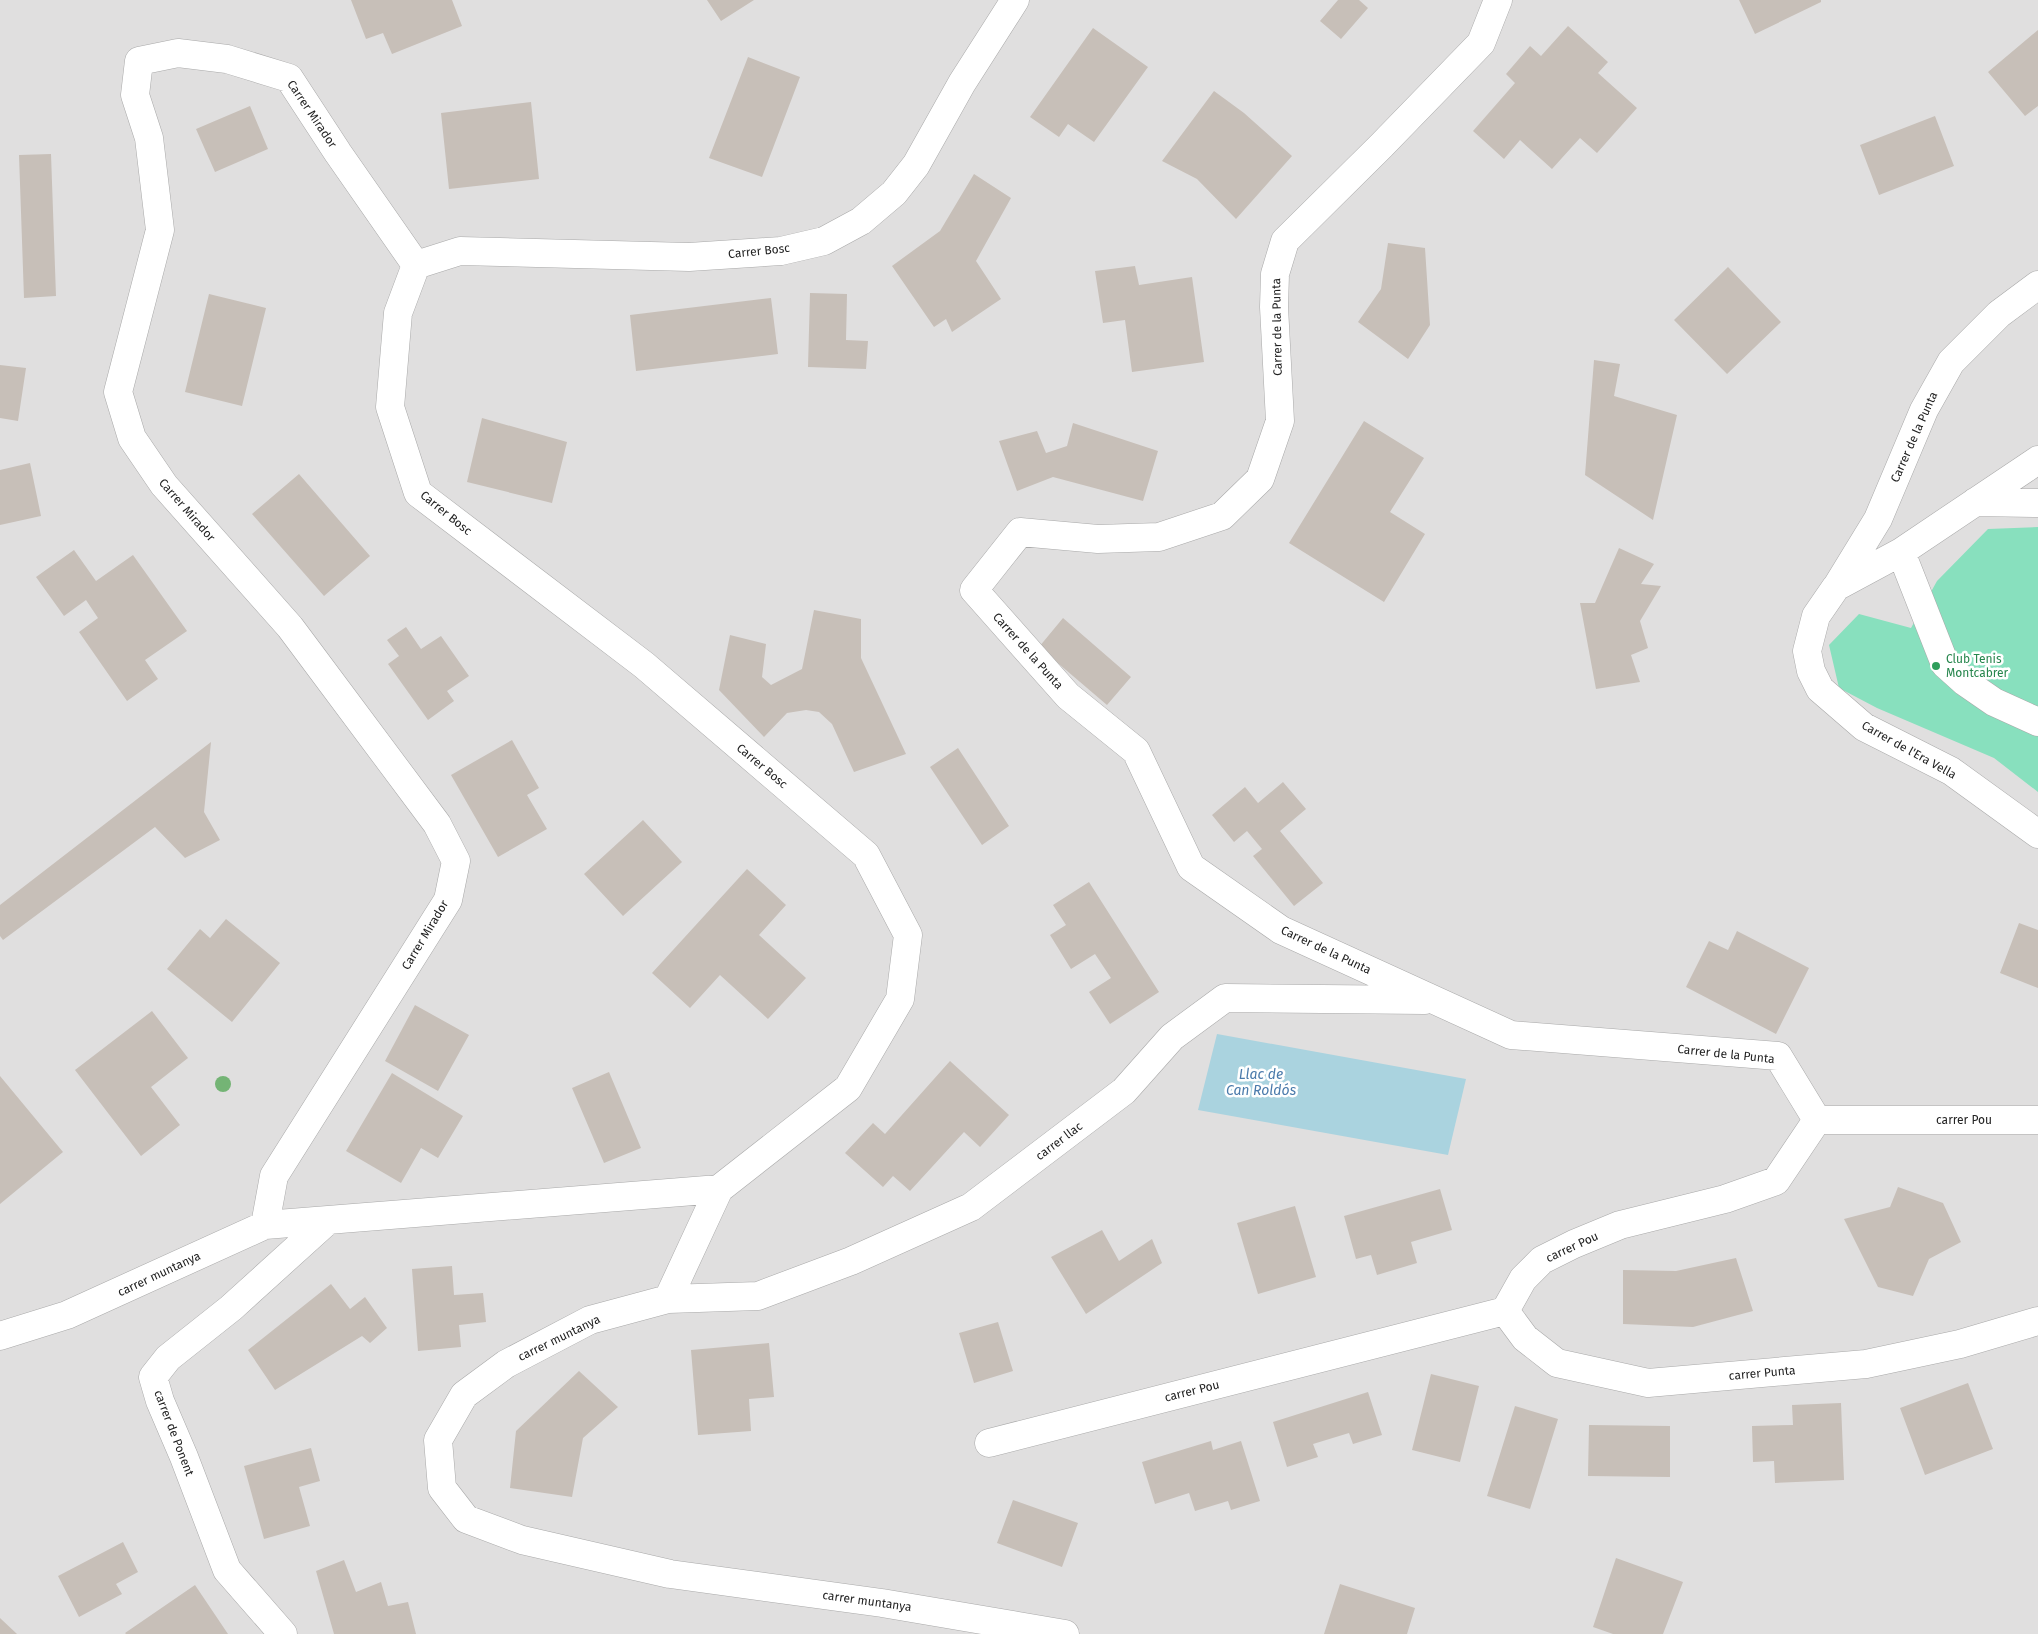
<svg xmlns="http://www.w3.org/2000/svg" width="2038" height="1634" font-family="'Fira Sans',sans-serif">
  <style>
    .residential { fill: #e0dfdf }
    .pitch { fill: #88e0be }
    .water { fill: #aad3df }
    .building { fill: #c7bfb8 }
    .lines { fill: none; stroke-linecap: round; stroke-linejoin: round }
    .street-casing { stroke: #a9a9a9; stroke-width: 29 }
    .street { stroke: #fff; stroke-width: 28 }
    .tree { fill: #74b475 }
    .leisure-dot { fill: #2e9e5b; stroke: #fff; stroke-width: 2 }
    .labels { text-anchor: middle; stroke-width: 5; stroke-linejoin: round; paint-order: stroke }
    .street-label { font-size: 12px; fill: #222; stroke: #fff }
    .leisure-label { font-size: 12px; fill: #27864d; stroke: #fff; text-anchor: start }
    .water-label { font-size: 14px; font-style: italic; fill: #4a7aab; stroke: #fff }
  </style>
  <rect width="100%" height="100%" fill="#f2efe9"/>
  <!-- residential -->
  <path class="residential" d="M0 0H2038V1634H0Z"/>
  <!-- pitch -->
  <path class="pitch" d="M2038 527V792L1994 758 1877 708 1839 688 1829 645 1859 614 1911 628 1937 581 1988 529Z"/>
  <!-- water -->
  <path class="water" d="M1217 1034 1466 1079 1448 1155 1198 1110Z"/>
  <!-- building -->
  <path class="building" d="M351 0H452L462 26 392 54 383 33 366 39Z
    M707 0H754L721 21Z
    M1338 0H1359L1368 8 1341 39 1320 21Z
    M1739 0H1821V2L1755 34Z
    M1568 26 1608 62 1598 73 1637 108 1597 153 1580 138 1552 169 1520 140 1504 159 1473 131 1515 83 1506 74 1530 46 1541 56Z
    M1093 28 1148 67 1094 142 1068 124 1059 137 1030 117Z
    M2038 30V106L2025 116 1988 72Z
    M748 57 800 77 762 177 709 158Z
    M1214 91 1244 113 1292 156 1236 219 1197 179 1162 161Z
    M531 102 539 179 449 189 441 113Z
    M250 106 268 149 215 172 196 129Z
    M1935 116 1954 166 1879 195 1860 145Z
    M51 154 56 296 24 298 19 155Z
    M974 174 1011 198 976 261 1001 299 952 332 946 319 934 327 892 266 940 231Z
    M1388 243 1425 248 1430 325 1408 359 1358 322 1381 289Z
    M1135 266 1139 285 1192 277 1204 362 1132 372 1125 320 1103 323 1095 271Z
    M1728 267 1781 322 1727 374 1674 320Z
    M810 293 847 294 846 340 868 341 866 369 808 367Z
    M209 294 266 308 242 406 185 392Z
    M771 298 778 354 636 371 630 315Z
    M1594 360 1620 364 1614 396 1677 415 1653 520 1585 475Z
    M0 365 26 368 18 421 0 418Z
    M482 418 567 442 552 503 467 482Z
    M1364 421 1424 458 1390 512 1425 534 1384 602 1289 543Z
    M1073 423 1158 451 1143 501 1053 477 1017 491 999 441 1037 431 1046 453 1067 446Z
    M30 463 41 516 0 525V470Z
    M299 474 370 556 324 596 252 514Z
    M1619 548 1654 564 1641 584 1661 586 1640 621 1648 648 1631 655 1640 682 1596 689 1580 603H1595Z
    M74 550 96 581 133 555 187 631 145 660 158 679 127 701 79 632 98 618 86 600 64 616 36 577Z
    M814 610 861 619V658L906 754 854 772 832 724 819 712 806 710 787 713 764 737 719 690 730 635 766 644 762 677 771 685 802 669Z
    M1063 618 1131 677 1107 705 1039 647Z
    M406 627 421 649 441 636 469 676 447 691 454 701 428 720 388 664 399 656 387 640Z
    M512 740 539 788 527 795 547 829 498 857 451 775Z
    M211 742 204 812 220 840 185 858 155 827 3 940 0 936V905Z
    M958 748 1009 826 982 845 930 767Z
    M1283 782 1306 809 1280 831 1323 883 1294 906 1253 856 1262 849 1247 831 1234 842 1212 815 1245 787 1258 803Z
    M643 820 682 862 623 916 584 874Z
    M747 869 786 905 759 935 806 978 768 1019 720 975 690 1008 652 973Z
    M1089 882 1159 992 1110 1024 1089 992 1111 978 1095 954 1071 969 1050 935 1066 925 1053 905Z
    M226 919 280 963 232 1022 167 969 200 929 210 938Z
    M2019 923 2038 930V988L2000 973Z
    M1737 931 1809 968 1776 1034 1686 987 1709 941 1728 950Z
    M415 1005 469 1035 438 1091 385 1061Z
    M152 1011 188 1058 151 1087 180 1125 141 1156 75 1070Z
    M950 1061 1009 1115 980 1147 964 1132 910 1191 893 1176 883 1187 845 1153 873 1123 885 1134Z
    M609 1072 641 1148 604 1163 572 1088Z
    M392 1073 463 1116 438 1158 421 1148 401 1183 346 1151Z
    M0 1076 63 1152 0 1204Z
    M1898 1187 1943 1203 1961 1242 1929 1259 1913 1296 1878 1287 1844 1219 1890 1207Z
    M1440 1189 1452 1230 1411 1242 1417 1263 1377 1275 1371 1255 1356 1259 1344 1216Z
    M1295 1206 1316 1277 1258 1294 1237 1223Z
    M1102 1230 1119 1261 1152 1239 1162 1263 1086 1314 1051 1257Z
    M1736 1258 1753 1311 1693 1327 1623 1324V1270L1676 1271Z
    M452 1266 454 1295 483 1293 486 1322 459 1325 461 1347 418 1351 412 1269Z
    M331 1284 350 1309 365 1297 387 1328 370 1343 362 1336 275 1390 248 1350Z
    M998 1322 1013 1371 974 1383 959 1333Z
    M769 1343 774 1397 749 1399 751 1431 698 1435 691 1350Z
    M579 1371 618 1407 583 1438 572 1497 510 1488 516 1431Z
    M1431 1374 1479 1386 1460 1462 1412 1450Z
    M1968 1383 1993 1449 1925 1475 1900 1408Z
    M1368 1392 1382 1435 1353 1444 1349 1433 1313 1444 1318 1457 1287 1467 1273 1422Z
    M1841 1403 1844 1480 1775 1483 1774 1461 1753 1462 1752 1426 1793 1425 1792 1405Z
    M1515 1406 1558 1419 1530 1509 1487 1496Z
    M1589 1425 1670 1426V1477L1588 1476Z
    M1211 1441 1213 1450 1241 1441 1260 1501 1231 1510 1228 1501 1195 1511 1189 1493 1155 1504 1142 1462Z
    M311 1448 320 1481 299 1487 310 1526 264 1539 244 1466Z
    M1013 1500 1078 1523 1062 1567 997 1543Z
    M123 1542 138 1572 116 1584 122 1594 79 1617 58 1576Z
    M1616 1558 1683 1582 1663 1634H1613L1593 1627Z
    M344 1560 356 1592 381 1582 388 1606 408 1602 416 1634H334L316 1571Z
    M1340 1584 1415 1608 1407 1634H1324Z
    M195 1585 228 1634H126L125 1633Z
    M0 1618 17 1634H0Z"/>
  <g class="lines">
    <!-- street casing -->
    <g class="street-casing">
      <path id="street" d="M1498 0 1481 43 1381 146 1285 241 1275 274 1274 307 1280 421 1260 479 1222 516 1159 537 1098 539 1020 532 974 590 1068 696 1136 751 1191 867 1281 930 1511 1035 1778 1056 1817 1120
        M2038 460 1901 552 1836 587 1816 616 1807 651 1811 671 1820 689 1864 727 1951 771 2038 834
        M1975 502 2038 503
        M1901 552 1945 664 1965 682 1994 702 2038 722
        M1837 586 1878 519 1924 410 1951 362 1999 314 2038 285
        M719 1189 848 1088 900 999 908 935 866 855 644 665 418 493 390 407 398 313 416 265 460 251 689 257 781 251 824 241 861 221 894 193 916 165 962 83 1015 0
        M265 1225 274 1176 448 900 456 861 437 824 290 627 164 485 132 438 118 392 160 230 149 138 135 95 139 61 178 53 227 59 289 78 338 153 416 265
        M668 1299 758 1296 851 1261 971 1207 1124 1091 1172 1037 1225 998 1425 1000
        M1505 1311 1525 1338 1557 1363 1648 1383 1866 1364 1960 1344 2038 1321
        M0 1336 67 1315 265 1225 719 1189 668 1299 590 1320 506 1364 464 1395 438 1440 442 1488 466 1519 522 1540 670 1574 882 1603 1065 1634
        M989 1443 1505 1311 1523 1279 1542 1260 1574 1244 1620 1225 1725 1199 1776 1181 1817 1120H2038
        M283 1634 227 1570 184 1457 160 1401 153 1377 168 1358 231 1308 326 1222"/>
    </g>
    <!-- street -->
    <use href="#street" class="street"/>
  </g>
  <!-- trees -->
  <circle class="tree" cx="223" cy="1084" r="8"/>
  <!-- markers -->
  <circle class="leisure-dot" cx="1936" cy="666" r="5"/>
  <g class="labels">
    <!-- street labels -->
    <g class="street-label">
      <text transform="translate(312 114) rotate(56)" y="4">Carrer Mirador</text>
      <text transform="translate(759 251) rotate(-6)" y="4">Carrer Bosc</text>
      <text transform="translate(1277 327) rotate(-91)" y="4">Carrer de la Punta</text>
      <text transform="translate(1914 437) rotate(-66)" y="4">Carrer de la Punta</text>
      <text transform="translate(187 510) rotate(49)" y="4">Carrer Mirador</text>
      <text transform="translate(446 513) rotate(39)" y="4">Carrer Bosc</text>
      <text transform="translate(1028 651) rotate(48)" y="4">Carrer de la Punta</text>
      <text transform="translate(1909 750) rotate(29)" y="4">Carrer de l'Era Vella</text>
      <text transform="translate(762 766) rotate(40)" y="4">Carrer Bosc</text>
      <text transform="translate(425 935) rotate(-59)" y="4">Carrer Mirador</text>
      <text transform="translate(1326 950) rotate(25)" y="4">Carrer de la Punta</text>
      <text transform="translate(1726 1054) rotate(6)" y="4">Carrer de la Punta</text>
      <text x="1964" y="1124">carrer Pou</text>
      <text transform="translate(1059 1141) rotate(-37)" y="4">carrer llac</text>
      <text transform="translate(1572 1247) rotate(-25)" y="4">carrer Pou</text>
      <text transform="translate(159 1274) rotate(-25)" y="4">carrer muntanya</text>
      <text transform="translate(559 1338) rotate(-26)" y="4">carrer muntanya</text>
      <text transform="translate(1762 1373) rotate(-5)" y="4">carrer Punta</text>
      <text transform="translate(1192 1391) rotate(-14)" y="4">carrer Pou</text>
      <text transform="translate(174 1433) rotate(69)" y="4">carrer de Ponent</text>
      <text transform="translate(867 1601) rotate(8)" y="4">carrer muntanya</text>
    </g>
    <!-- leisure labels -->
    <g class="leisure-label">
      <text x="1946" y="663">Club Tenis<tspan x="1946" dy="14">Montcabrer</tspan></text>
    </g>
    <!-- water labels -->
    <g class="water-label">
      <text x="1261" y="1079">Llac de<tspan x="1261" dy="16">Can Roldós</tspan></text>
    </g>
  </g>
</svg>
